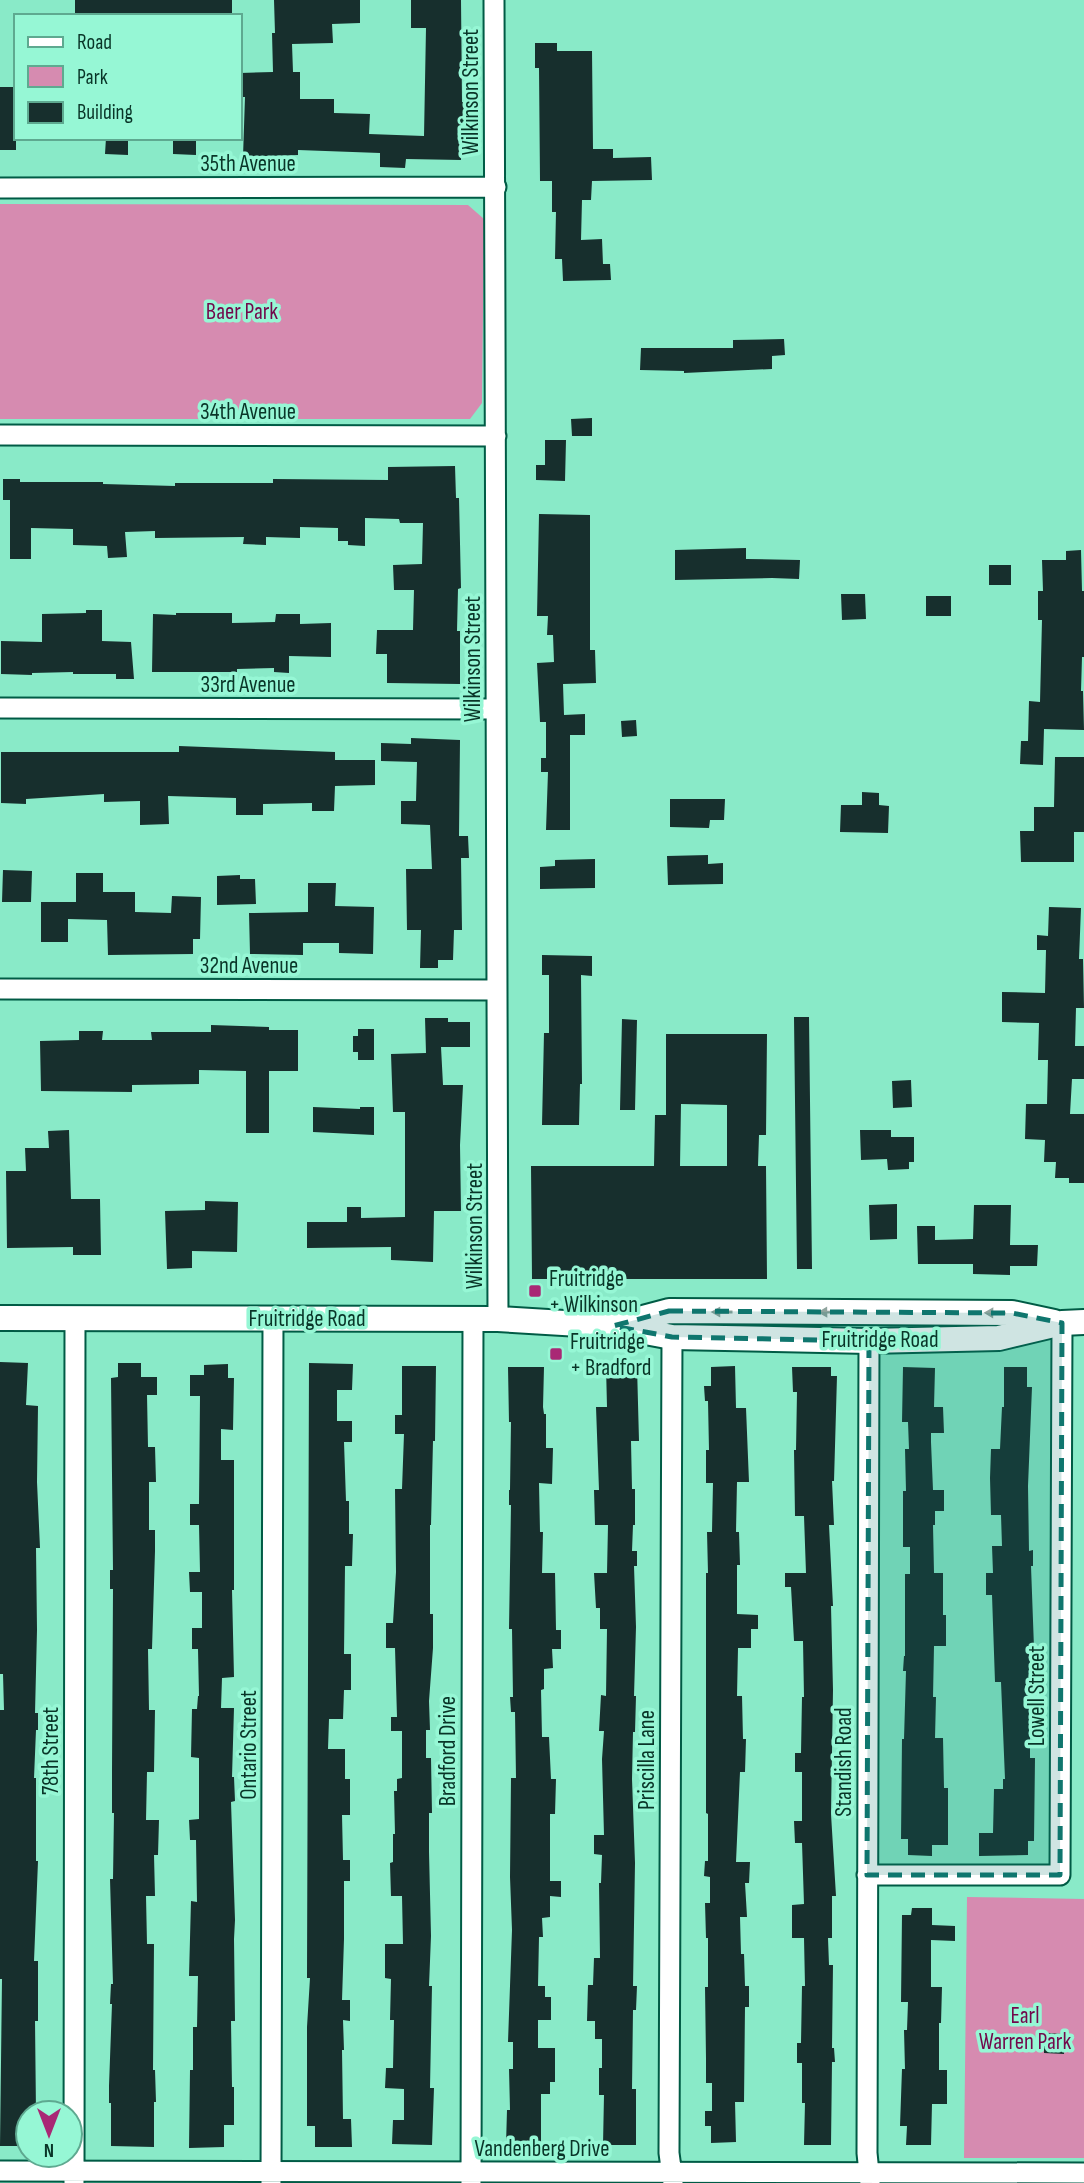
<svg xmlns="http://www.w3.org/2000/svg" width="1084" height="2183" font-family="'Sofia Sans Condensed',sans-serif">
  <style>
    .green { fill: #d68bb0 }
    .building { fill: #172f2d; fill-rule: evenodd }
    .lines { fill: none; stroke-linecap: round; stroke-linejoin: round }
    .minor-casing { stroke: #005b45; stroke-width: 23 }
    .major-casing { stroke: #005b45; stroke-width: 28 }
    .minor { stroke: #fff; stroke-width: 19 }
    .major { stroke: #fff; stroke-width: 24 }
    .oneway { fill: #90a49e }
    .marked { fill: #0f766e; fill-opacity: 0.2; stroke: #0f766e; stroke-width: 5; stroke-dasharray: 14 9; stroke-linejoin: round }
    .poi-dot { fill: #a92875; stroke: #96f7d5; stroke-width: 2.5 }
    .labels { text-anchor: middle; stroke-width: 7; stroke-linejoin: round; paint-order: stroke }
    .street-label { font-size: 23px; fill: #093528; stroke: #96f7d5 }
    .park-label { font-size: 23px; fill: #72084b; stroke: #96f7d5 }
    .poi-label { font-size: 23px; fill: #093528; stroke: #96f7d5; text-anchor: start }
  </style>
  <rect width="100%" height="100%" fill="#89eac8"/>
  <!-- green -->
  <path class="green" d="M0 204 468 205 484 219 482 403 470 419H0Z
    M967 1897 1084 1899V2158H964Z"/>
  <!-- building -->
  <path class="building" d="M75 0H232V16H75Z
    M274 0H360V23L332 24 333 43 292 44 293 72H300V99H334V113L370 114 369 134 424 136 426 28H411V0H461L462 102H466V124H461V160L406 159 405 168 380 167V153L298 150V155L243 157 245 97H240V73L273 72 272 33H275Z
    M535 43H557V51H592L593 149H613V158L651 157 652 180 592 181 591 200H582L581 240 602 239 603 264H610L611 280 563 281 562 259H555L556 212H552V181H540L539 68H535Z
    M0 87H16V150H0Z
    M106 138H128V155L105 154Z
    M173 138H196V155L173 154Z
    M784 339 785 355 772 356V369L684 373V371L640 370 641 348H733V340Z
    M592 418V436H572L571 419Z
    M545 440H566L565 481 536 480V465H545Z
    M455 466 456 498H459L461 588 458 589 457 631H460V684L387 683V654H376L377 630H413L414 590H394L393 565 422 564 423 523H400L399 519 365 518V546L348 545V541H338V528L300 527V538L266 537V545L243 544 244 537 155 538V531L125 532 127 557 108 558 107 546 73 545V529L31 528V559H10V500H3V479H20V482H103V484L175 486V483H273V479L388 480V467Z
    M539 514 590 515V650H595L596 683 563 684 564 715 585 714V735H570V830H546L548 772H541V758H546V722H540L537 663 554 662 553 635H547L548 616H537Z
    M746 548V559L800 560 799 579 772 578 675 580V550Z
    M1081 550 1082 591H1084V657H1082L1081 691H1083L1084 730 1044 729 1043 765 1020 764 1021 741H1028L1029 701 1040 702 1042 620H1038V591H1043L1042 560H1066V551Z
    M989 565H1011V585H989Z
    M841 594H865L866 619 842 620Z
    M926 596H951V616H926Z
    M86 610H102V641L131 642 134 679H116V674H73V672L32 673V675L1 674V641L42 642V614L86 613Z
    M176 613H232V623L275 622 276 614H300V624L331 623V657L289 656V673L274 672V668L237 669V672H152L153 614 176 615Z
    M636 720 637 736 622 737 621 721Z
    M411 738 460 740 459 836H468L469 858H461L462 930H454L453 960H438V968H420L421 930H407L406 869H432L430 825 401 824V801H416L417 762 381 761V743L411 744Z
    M179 746 335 752V760H375V785L335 786 334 811H312V803L263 804V815H236V798L168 796 169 824 140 825V801L104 802V794L26 799V804L1 803V752H179Z
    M1055 757H1084V832H1074V862H1021L1020 831H1034V807H1054Z
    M862 792 879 793V805L889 806 888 833 840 832 841 805H862Z
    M670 799H725L724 820H710L709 828 670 827Z
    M708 855V864L723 863V884L668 885 667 856Z
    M595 859V888L540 889V867L555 866V860Z
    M3 870 32 871 31 902H2Z
    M76 873H103V892H135V912L171 913 172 896 201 897 200 939H193V954L108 955 107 920 68 919V942H41V902H76Z
    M240 875V879H255L256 904 217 905V876Z
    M308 883H336L335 906 374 907 373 954 339 953V943H303V955L250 954 249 913 308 912Z
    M1049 907 1081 908 1079 959H1083L1084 1008H1076L1075 1046H1084V1079H1072L1070 1114H1084V1183H1069V1178H1055L1056 1162H1044L1045 1140 1025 1139 1026 1104H1047L1048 1060H1038L1039 1023 1002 1022V992L1045 993 1046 950H1037V935L1048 936Z
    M542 955 592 956V976L581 975 582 1084H580L579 1125H542L544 1033H549V975H542Z
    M794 1017H809L812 1269H797Z
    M425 1018H448V1022H470V1047H441L443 1085H463L460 1145 461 1211H434L433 1262 391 1260V1247L307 1248V1222H347V1207H361V1218L405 1217V1112H393L391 1054 426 1053Z
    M622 1019 637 1020 635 1110H620Z
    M211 1025 269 1027V1030H298V1071H269V1133H246V1071L199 1070V1084L132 1085V1092L41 1091 40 1041 79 1040V1031H103L102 1040H152L151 1032H211Z
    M358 1029H374V1060H358V1052H353V1036H358Z
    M666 1034H767L766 1135H759L758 1166H766L767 1279H532L531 1166H654L655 1115H666ZM681 1104 727 1105V1166H680Z
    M911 1080 912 1107 893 1108 892 1081Z
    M313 1107 360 1109V1107H374V1135L313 1132Z
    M69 1130 71 1199H100L101 1255H73V1247L7 1248 6 1171H26L25 1148H49L48 1131Z
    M860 1130H891V1137H914V1162H909V1169L888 1170 887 1159 861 1160Z
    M205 1201 238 1202 237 1252 192 1251V1268L167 1269 165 1211 205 1210Z
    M897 1204V1239L870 1240 869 1205Z
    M974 1205H1011L1010 1245H1038L1037 1266H1010V1275L973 1274V1264H918L917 1226H935V1240L973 1239Z
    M0 1362 28 1363 26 1405 38 1406 37 1482 40 1548H36L37 1630 35 1713H38V1730H36L34 1778H36V1861H38L34 1961H38V2021H35L36 2113H28L26 2146H0L2 1979H0V1710H4L3 1674H0Z
    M118 1363H141V1377H157V1395H147L148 1447H155L156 1482H149V1530H155V1551L152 1649H148L149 1710H155L154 1772H147L146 1820H159L158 1855H154L155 1896H146L147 1944H154L153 2070H155L156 2102H154V2147L111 2146V2103H109V2086L112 2004H110L111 1984H113L110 1879H113L114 1813H112V1771L113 1589H110V1570H113L111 1378 118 1377Z
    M309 1363 353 1364 352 1390H337V1421H352V1442H344L346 1501H349V1534H353L352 1566H345L344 1654H351V1690H344L343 1719H329L328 1749H345V1779H350V1815H342L343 1860H350V1881H344V1939L342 2000H350V2021L343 2020 344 2050H342L343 2119H351L352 2147H315V2126H307V2027L310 1978H307Z
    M228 1364V1378H234L233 1430 221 1429V1460H234V1590H232L234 1677 222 1678 221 1708H234L232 1777H234L235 1801 231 1802 235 1920 234 1939 235 2021H231L232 2087H234V2125H224V2147L189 2148 190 2070H193V2027H197L198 1976H189L191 1901 197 1902 196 1840H190L189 1820 199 1819V1758L191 1757 192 1709H197L198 1696H199L198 1649H192V1628H202V1592H190L189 1572H200L199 1525H190V1504H199L200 1396H190V1375H204V1365Z
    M402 1366H436L435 1441H433L431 1525H430V1614H433V1648L429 1701 430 1730H426V1758H431L432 1813H429V1852L431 1936 429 1986H432L430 2088H434L432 2145 392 2144 393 2120H404V2089L385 2088 386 2068H393L394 2020H390L391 1979 385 1978V1944H403L402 1896H391L390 1863 393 1862V1834H395L394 1791H397V1779L402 1778V1731H391V1717H397L395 1648H386V1623H393L396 1572 395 1489H402L404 1434H395V1415H402Z
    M606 1366H637L639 1441H631L632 1489H635V1525H633L632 1551H637V1566H634L636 1627 634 1696H636L635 1732H633L632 1779 635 1863 633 1986H637L636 2010H633L632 2089H636V2145H603L604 2095H599V2068H602V2039H595V2021H587L588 1985H593L594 1958H600L599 1883H601L602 1855 594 1854V1835H604L602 1759 604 1731H599L601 1695 606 1696 607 1629H600V1608H596L594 1573H607L608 1525H595L594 1490H599L596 1407H607Z
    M735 1366 736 1408H746L749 1482H737L736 1532H739L740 1565H737V1614L758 1615V1629H751V1648H738L737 1696H742L743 1739H746L745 1772H740L736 1862H750L749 1883H745L747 1917H740L741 1954H744L745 1986H749V2007H745L744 2102H735L736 2142 711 2143V2126H705V2111H712V2083H706V2058L705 1987H708V1938H706L705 1903H710V1877L704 1876 705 1861H708V1814L706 1813V1573H708L707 1532H712L713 1483H706V1450H709L708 1401H705L704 1386H711V1367Z
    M508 1367H544L543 1407 544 1414H546V1448H553L552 1484 539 1483 540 1532H543L542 1573H555L556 1630H561V1649H552L553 1668 544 1669V1689L541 1690 542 1737H549L551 1779H556L555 1814H550V1881H561V1897L550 1896V1917L542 1918 543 1937H539L538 1986H545V1997H551V2020H538V2048H555V2082H550V2094H541V2145H506L507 2110H510L509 2069H513V2042H508L512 1930 510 1877 511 1778H516L515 1712H511L510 1697H513L512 1629H509L511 1505H509V1490H510L511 1422H509Z
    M792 1367H831V1376H837L834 1481H832L834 1525H829L833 1606H831L833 1690 831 1814 836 1896H832V1938H828L829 1965H833L832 2048H834L835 2062H832L831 2145H804L805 2103H802V2063H797V2043H801L802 1986H805L804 1938H792V1905L804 1904 802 1843H795L794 1821H802V1772H795V1753H801L802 1697H804L803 1641H794L791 1587H785V1573H806L804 1516H795L794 1450H796L797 1392H793Z
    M903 1367 935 1368 934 1407H943L944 1433H931V1442L933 1490H944V1511H935V1525H933L934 1573H943V1615H946V1646H934L933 1697H936L935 1738H943L944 1788H948V1845H932V1856L908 1855V1839H901L902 1739H904L906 1671H903L904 1656H905V1574H910V1547H903V1491H906L905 1449H909L908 1422H902Z
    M1004 1367H1027V1387H1032L1028 1486 1029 1551 1033 1550V1566H1031L1034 1648H1031L1033 1730H1030V1758H1035L1034 1841H1028V1855L979 1856V1833H993L994 1789H1003V1779H1005L1001 1682H995L992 1595H986V1573H993L992 1546H1002L1001 1515H991L990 1478 991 1449H1000L1002 1407H1004Z
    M912 1908H932V1925L955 1926V1941L931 1940V1987H942L941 2023H939V2070H947V2104H932L931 2145H906L907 2126H900L902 2069H905L904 2030H907L908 2002H901L902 1915H911Z
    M1044 2033 1065 2034 1064 2054 1044 2053Z"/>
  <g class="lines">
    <!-- minor casing -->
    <g class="minor-casing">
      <path id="minor" d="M494 0 498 1319
        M0 188 496 187
        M0 435 496 436
        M0 708 496 709
        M0 989 497 990
        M672 1337 669 2153 673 2183
        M869 1341 867 2153 870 2183
        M867 1875H1060L1062 1323
        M0 2171 1084 2173
        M74 2182 75 1318
        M271 2182 273 1318
        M471 2183 473 1319"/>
    </g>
    <!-- major casing -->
    <g class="major-casing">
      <path id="major" d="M0 1318 498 1319 613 1326 672 1337 869 1341 999 1338 1062 1323 1084 1322
        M620 1324 669 1311 1012 1313 1054 1322"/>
    </g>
    <!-- minor -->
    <use href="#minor" class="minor"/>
    <!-- major -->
    <use href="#major" class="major"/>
  </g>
  <!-- one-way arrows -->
  <defs><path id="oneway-solid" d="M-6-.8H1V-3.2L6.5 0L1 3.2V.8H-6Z" transform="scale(1.75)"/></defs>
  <g class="oneway">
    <use href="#oneway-solid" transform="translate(722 1312) rotate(-180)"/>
    <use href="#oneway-solid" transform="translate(829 1312) rotate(179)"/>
    <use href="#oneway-solid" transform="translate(995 1313) rotate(-179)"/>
  </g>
  <!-- marked area -->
  <path class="marked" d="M669 1311 1012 1313 1062 1323 1060 1875H867L869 1341 672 1337 613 1326Z"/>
  <!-- markers -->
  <g class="poi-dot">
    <rect x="528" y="1284" width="14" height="14" rx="3.5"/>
    <rect x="549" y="1347" width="14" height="14" rx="3.5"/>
  </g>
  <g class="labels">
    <!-- street labels -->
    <g class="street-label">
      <text transform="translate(470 92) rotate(-90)" y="8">Wilkinson Street</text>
      <text x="248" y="171">35th Avenue</text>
      <text x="248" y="419">34th Avenue</text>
      <text transform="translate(472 659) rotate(-90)" y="8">Wilkinson Street</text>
      <text x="248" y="692">33rd Avenue</text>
      <text x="249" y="973">32nd Avenue</text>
      <text transform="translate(474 1226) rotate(-90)" y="8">Wilkinson Street</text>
      <text x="307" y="1326">Fruitridge Road</text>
      <text x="880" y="1347">Fruitridge Road</text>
      <text transform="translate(1036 1696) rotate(-90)" y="8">Lowell Street</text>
      <text transform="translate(248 1745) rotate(-90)" y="8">Ontario Street</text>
      <text transform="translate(50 1751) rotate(-90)" y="8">78th Street</text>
      <text transform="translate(447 1751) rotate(-90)" y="8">Bradford Drive</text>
      <text transform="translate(646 1760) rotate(-90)" y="8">Priscilla Lane</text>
      <text transform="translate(843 1762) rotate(-90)" y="8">Standish Road</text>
      <text x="542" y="2156">Vandenberg Drive</text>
    </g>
    <!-- park labels -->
    <g class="park-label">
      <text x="242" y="319">Baer Park</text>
      <text x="1025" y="2023">Earl<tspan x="1025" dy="26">Warren Park</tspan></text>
    </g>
    <!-- poi labels -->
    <g class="poi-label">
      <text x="549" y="1286">Fruitridge<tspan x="549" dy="26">+ Wilkinson</tspan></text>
      <text x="570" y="1349">Fruitridge<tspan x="570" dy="26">+ Bradford</tspan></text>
    </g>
  </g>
  <!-- legend -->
  <rect x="14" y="14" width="228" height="126" fill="#96f7d5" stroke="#5ea990" stroke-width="2"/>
  <rect x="28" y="37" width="35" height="10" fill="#ffffff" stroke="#5ea990" stroke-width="2"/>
  <text x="77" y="49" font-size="21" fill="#093528">Road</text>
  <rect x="28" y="66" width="35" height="21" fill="#d68bb0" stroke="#5ea990" stroke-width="2"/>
  <text x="77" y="84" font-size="21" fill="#093528">Park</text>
  <rect x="28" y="102" width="35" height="21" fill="#172f2d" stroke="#5ea990" stroke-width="2"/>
  <text x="77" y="119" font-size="21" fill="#093528">Building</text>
  <!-- north arrow -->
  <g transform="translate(49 2134) rotate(180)"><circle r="33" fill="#96f7d5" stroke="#5ea990" stroke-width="2"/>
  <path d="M0-5L12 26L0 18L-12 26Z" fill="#a92875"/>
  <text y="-10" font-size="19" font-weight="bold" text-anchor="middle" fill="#093528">N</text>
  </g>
</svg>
